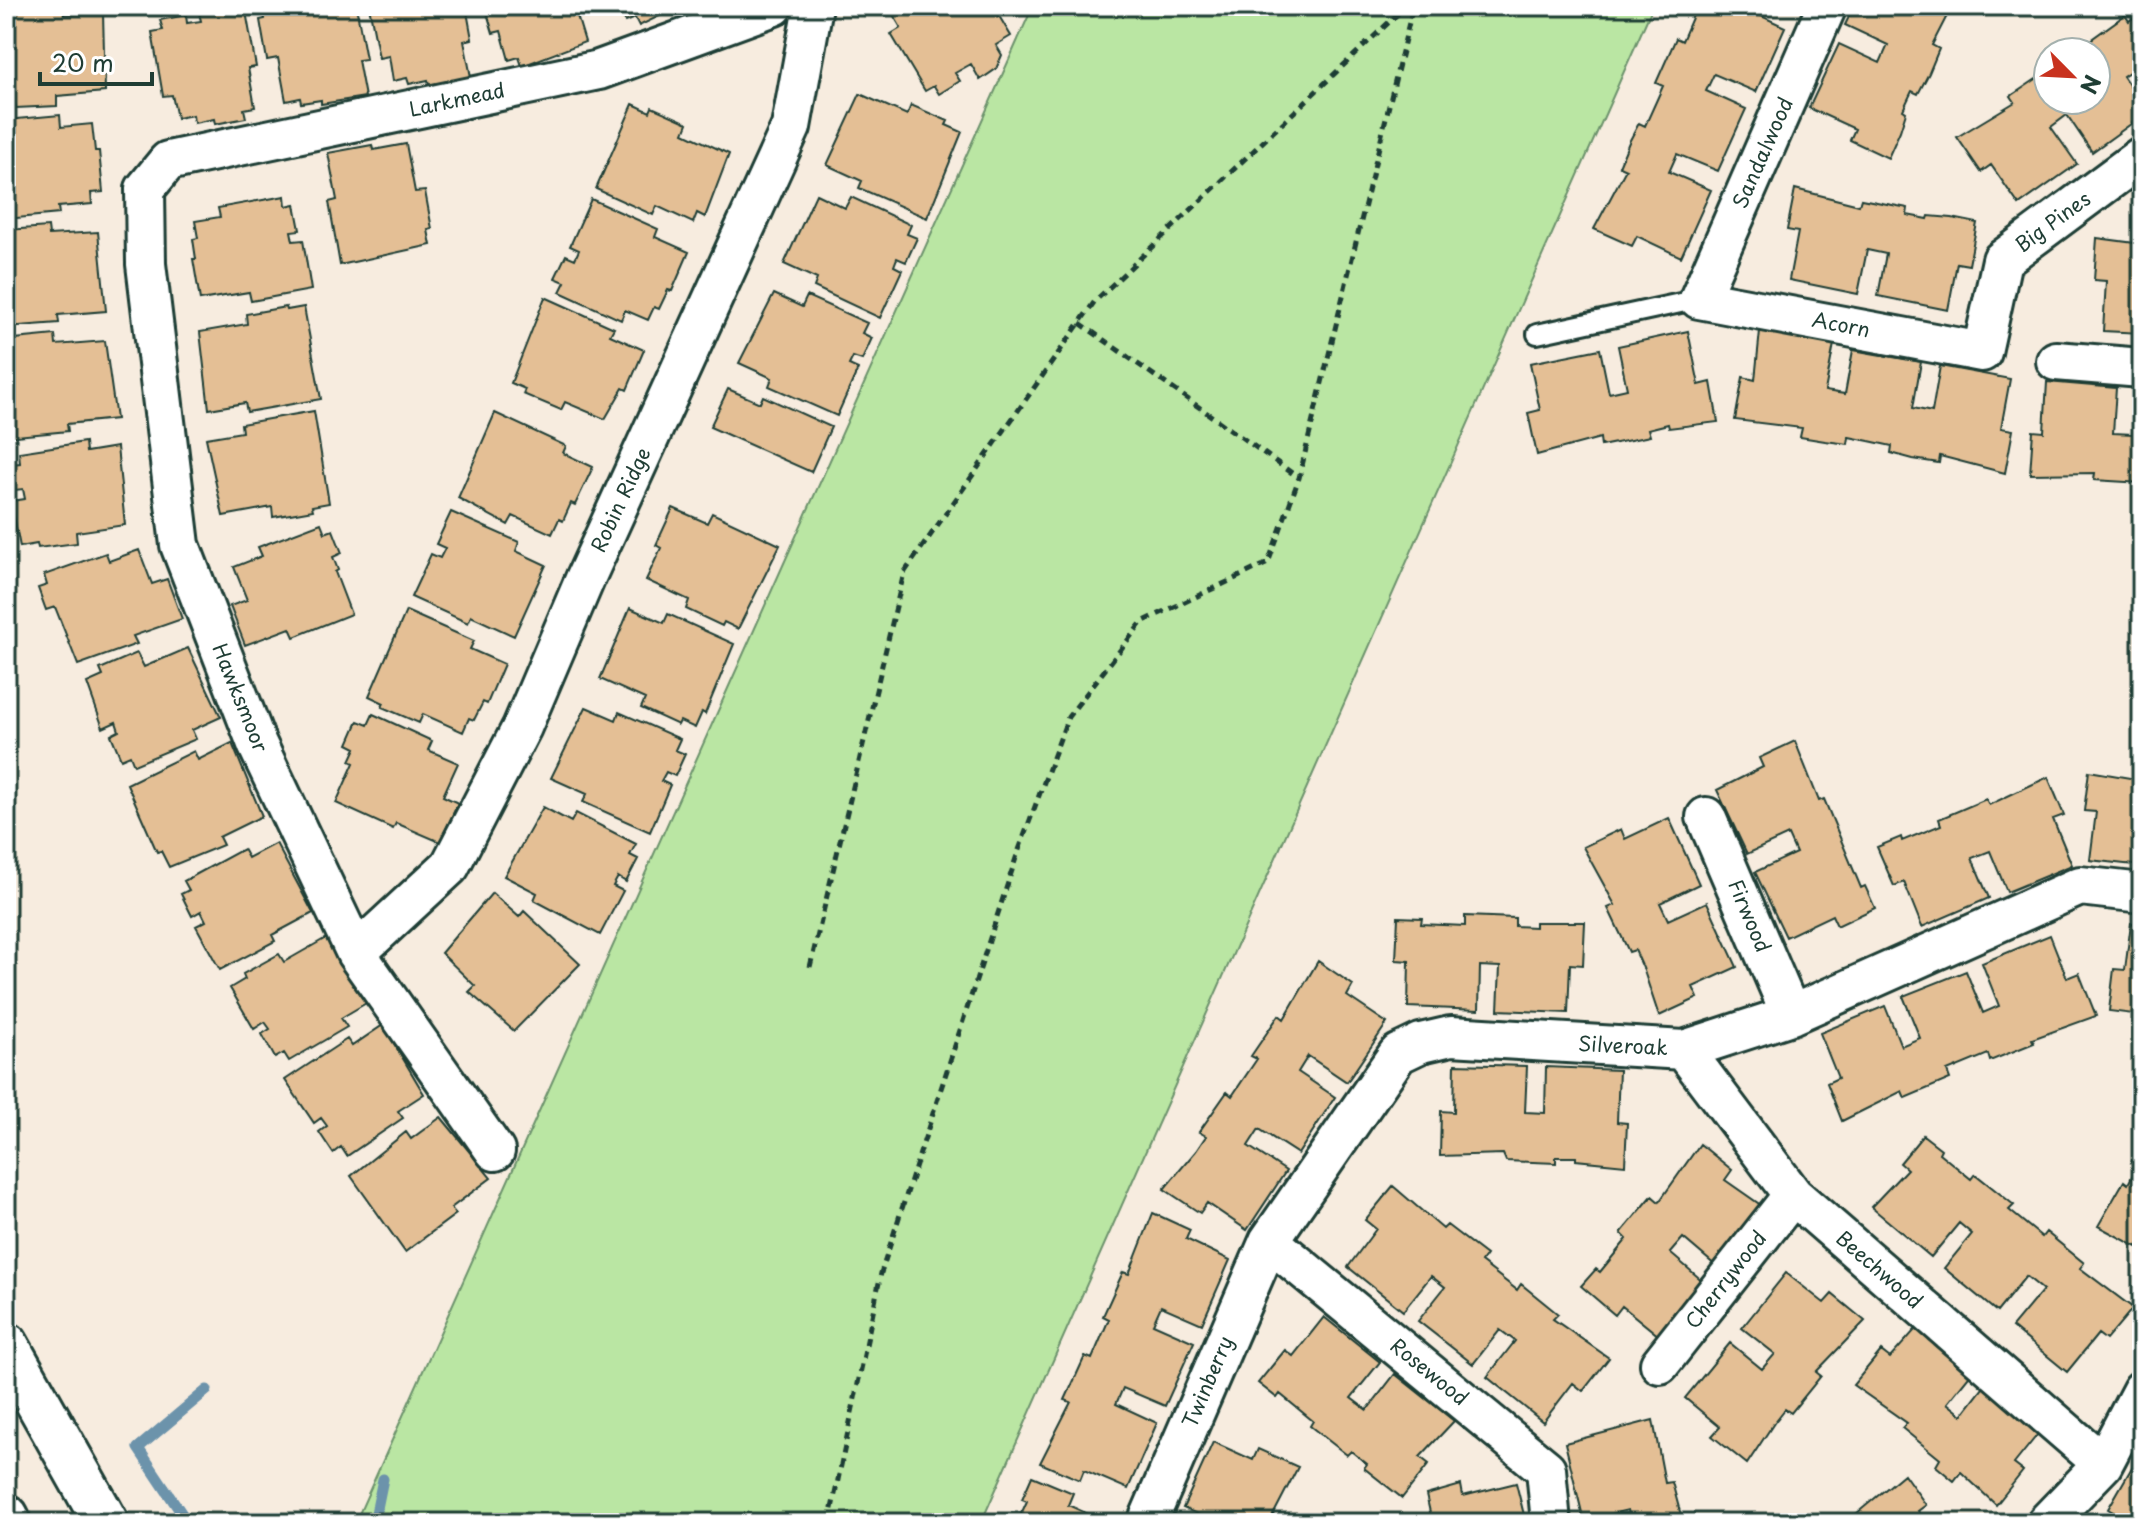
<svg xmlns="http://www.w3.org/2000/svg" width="2148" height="1529" font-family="'Playpen Sans',sans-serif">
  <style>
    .green { fill: #bae6a3; stroke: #6c926c; stroke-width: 2 }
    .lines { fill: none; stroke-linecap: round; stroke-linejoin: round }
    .stream { stroke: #6c93ab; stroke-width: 11 }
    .building { fill: #e4bf95; stroke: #1f3d34; stroke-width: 2 }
    .service-casing { stroke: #1f3d34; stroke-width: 24 }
    .minor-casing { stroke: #1f3d34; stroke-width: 44 }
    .secondary-casing { stroke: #1f3d34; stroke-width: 50 }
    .path { stroke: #1f3d34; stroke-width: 5; stroke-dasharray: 8 6; stroke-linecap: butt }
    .service { stroke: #fff; stroke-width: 18 }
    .minor { stroke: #fff; stroke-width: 38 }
    .secondary { stroke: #fff; stroke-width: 44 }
    .labels { text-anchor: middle; stroke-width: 6; stroke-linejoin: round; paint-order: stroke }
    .street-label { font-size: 20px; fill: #1f3d34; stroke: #fff }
  </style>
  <rect width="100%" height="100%" fill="#f7ecdf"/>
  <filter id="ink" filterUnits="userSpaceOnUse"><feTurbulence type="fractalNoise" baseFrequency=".0125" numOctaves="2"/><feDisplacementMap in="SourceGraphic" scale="16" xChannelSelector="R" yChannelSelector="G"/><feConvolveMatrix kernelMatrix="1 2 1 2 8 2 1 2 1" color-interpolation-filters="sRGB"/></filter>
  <g filter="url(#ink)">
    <!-- green -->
    <path class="green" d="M1033 6H1653L981 1523H355Z"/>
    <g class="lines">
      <!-- stream -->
      <path class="stream" d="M188 1523 138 1448 207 1390
        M374 1523 383 1479"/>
    </g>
    <!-- building -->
    <path class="building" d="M245 6 256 67 248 68 255 107 244 109 246 118 215 124 214 119 194 123 193 115 177 118 172 95 163 96 152 32 163 30 160 20 186 15 187 23 201 21 199 13Z
      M263 6H356L366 59 358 60 365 97 321 104V100L301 103 300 98 286 101 278 58 267 60 260 20 265 19Z
      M369 6H466L472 39 464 41 471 77 429 85 428 80 409 84 407 78 393 81 389 56 379 58Z
      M485 6H574L585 42 522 66 519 57 509 60 501 31 493 33Z
      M619 6H680L639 26 635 18 625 22Z
      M888 6H993L1011 36 996 45 1002 55 996 69 980 80 971 64 955 73 960 81 939 94 934 86 925 91 891 34 901 28Z
      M1697 6H1740L1785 27 1756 92 1714 74 1706 91 1746 109 1718 171 1677 154 1669 172 1711 190 1681 257 1637 236 1632 246 1594 229 1626 169 1619 166 1629 142 1639 123 1645 126 1663 86 1656 83 1676 38 1682 41Z
      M1854 6H1955L1951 8 1932 45 1939 49 1929 73 1918 94 1912 91 1903 110 1906 112 1900 131 1888 158 1850 140 1855 129 1809 108 1839 44 1880 63 1888 45 1845 25Z
      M63 8 64 15 103 13 105 92 57 96V106L16 108 15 104H6V11Z
      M2142 12V68L2140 65 2123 76 2142 104V116L2092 152 2067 115 2051 127 2077 164 2019 205 1991 165 1981 172 1957 137 2015 102 2011 96 2048 71V100H2096V52H2085L2090 49 2086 43 2125 15 2129 21Z
      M860 94 907 115 911 105 948 121 946 125 962 132 927 218 859 188 862 181 827 165Z
      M633 104 650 112 652 107 688 123 684 133 729 154 705 217 697 213 693 223 657 206 653 215 596 189Z
      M60 115 61 127 92 124 95 151H99L103 192 91 193 92 204 58 207 59 214 6 219V120Z
      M406 144 415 192 425 191 432 229 428 230 431 245 340 265 329 202 337 200 328 153 372 145 373 150Z
      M1795 189 1859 205 1861 199 1908 208 1907 215 1928 219 1929 216 1952 218 1977 223 1969 265 1957 263 1948 310 1878 296 1886 254 1867 250 1858 294 1789 280 1798 232 1787 230Z
      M816 194 845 208 851 197 911 225 907 234 917 238 906 262 897 258 894 266 902 270 880 318 814 287 817 279 784 264Z
      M285 196 286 206 295 204 300 230 291 231 293 241 303 240 311 290 251 301 249 292 200 300 193 259H196L193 239 198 238 195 221 220 217 218 208Z
      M591 199 658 229 655 237 689 252 672 291 668 290 659 309 654 307 648 320 625 310 621 320 560 292 565 282 555 278 566 255 575 259 579 250 570 246Z
      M48 227 49 235 98 232 106 311 58 315 59 323 6 327 7 230Z
      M2097 238 2142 244V333L2103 331 2106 281 2094 280Z
      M774 294 802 307 807 296 867 323 862 333 872 338 862 360 853 357 849 365 858 369 837 416 769 386 772 378 739 363Z
      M545 297 614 328 610 335 644 350 627 390 623 388 605 419 565 402 561 410 523 394 525 389 511 383Z
      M286 307 287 310 304 307 321 399 247 412 245 403 209 409 200 332 247 324 246 314Z
      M1688 331 1699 385 1711 382 1718 422 1669 428 1668 424 1648 429 1650 436 1601 446 1600 438 1537 455 1528 413 1540 410 1530 363 1600 349 1609 393 1627 389 1618 346Z
      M1760 331 1834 344 1825 391 1845 394 1853 350 1921 362 1913 408 1932 412 1940 366 2010 379 2001 428 2013 430 2005 473 1940 456 1939 463 1913 459 1891 453 1892 446 1869 441 1849 437 1848 444 1825 441 1800 437 1802 428 1735 420 1743 377 1755 380Z
      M55 335 56 345 105 341 116 419 67 424 68 431 6 437V343L15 342V339Z
      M2047 382 2116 388 2113 433 2133 434 2136 390H2142V483L2094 480 2095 473 2030 474 2033 431 2044 432Z
      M728 389 760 403 763 396 831 427 811 472 710 427Z
      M314 411 329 503 312 506 313 510 273 517 272 507 223 516 206 438 242 432 241 424Z
      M495 413 566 446 563 453 593 467 575 505 571 503 563 521 559 519 552 534 513 516 508 525 458 498Z
      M85 442 86 452 117 447 125 525 76 532 77 543 38 548 37 544 20 547 11 501 25 499 23 489 15 490 11 464 20 463 19 452Z
      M673 508 707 523 712 513 780 545 738 629 724 622 722 626 686 609 689 600 646 580 661 548 656 545Z
      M451 512 519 542 516 551 546 565 514 636 471 616 468 623 411 597 431 554 440 558 445 548 436 544Z
      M321 523 325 533 333 530 342 553 333 557 338 570 335 572 351 614 294 637 290 628 245 645 230 606 247 600 234 567 262 556 258 547Z
      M139 550 152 584 167 579 182 619 133 636 137 644 78 665 55 607 46 610 38 588 47 585 44 575 106 553 109 561Z
      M630 608 664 623 668 614 734 644 705 714 702 712 695 728 680 721 678 725 641 708 645 699 600 679Z
      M406 611 474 641 470 649 504 664 487 704 483 702 474 720 469 718 463 732 423 714 419 723 382 707 384 703 369 696Z
      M188 648 221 717 192 730 196 739 134 765 130 755 121 759 111 735 119 731 116 722 103 728 87 683 103 676 100 669 137 653 144 667Z
      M586 707 616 720 619 712 680 739 675 750 685 754 675 776 666 772 661 781 670 785 650 832 583 802 587 794 551 778Z
      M373 714 432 741 428 750 458 763 443 796 458 803 440 842 396 823 393 829 336 803 354 763 350 761 356 748 348 744 358 721 368 725Z
      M1795 741 1819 801 1824 799 1861 888 1865 886 1875 908 1837 926 1832 915 1786 937 1755 872 1796 853 1788 835 1747 854 1717 790 1763 767 1759 758Z
      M232 743 262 816 219 837 223 845 169 867 161 851 157 852 127 784 194 751 198 760Z
      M2089 771 2142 780V866L2090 860 2096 812 2084 811Z
      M2048 777 2064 815 2053 819 2072 865 2007 892 1990 851 1972 858 1989 898 1922 927 1904 882 1894 886 1877 847 1901 837 1902 841 1941 825 1939 819 1986 799 1989 805Z
      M543 807 571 822 576 813 636 844 630 855 638 859 626 882 618 877 613 886 623 891 600 935 534 900 537 893 504 876Z
      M1669 818 1699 884 1660 903 1668 920 1707 902 1737 967 1693 987 1698 998 1659 1016 1643 968 1635 950 1629 952 1608 908 1615 905 1583 847 1621 829 1625 839Z
      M276 843 313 913 272 935 275 941 220 970 196 926 206 921 201 911 192 916 181 894 189 890 184 881 243 849 248 858Z
      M492 893 519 917 524 911 580 964 514 1031 469 992 475 986 441 953Z
      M1465 916 1515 918V926L1535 927V922H1585L1583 965 1570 964 1568 1013 1498 1010 1500 967 1480 966 1479 1010 1408 1007 1409 961 1396 960 1398 917 1422 918 1421 924 1465 926Z
      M2131 923 2142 924V1011L2134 1010 2133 1014 2109 1011 2114 969 2125 970Z
      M2050 935 2067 978 2079 973 2096 1016 2032 1039 2034 1043 1990 1061 1988 1054 1947 1071 1950 1079 1905 1098 1902 1091 1842 1121 1827 1083 1838 1078 1820 1033 1885 1006 1901 1046 1920 1038 1903 996 1966 971 1983 1013 1999 1006 1982 963Z
      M326 938 343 968 347 965 368 1002 341 1018 347 1027 289 1061 284 1053 275 1058 262 1034 270 1029 265 1022 254 1029 230 988 245 979 243 974 279 954 284 962Z
      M1318 961 1353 985 1347 996 1387 1023 1347 1082 1308 1056 1298 1072 1335 1097 1298 1154 1259 1129 1248 1146 1286 1171 1247 1230 1207 1203 1200 1213 1164 1189 1196 1151 1206 1136 1199 1132 1227 1092 1232 1096 1257 1059 1251 1056 1279 1015 1284 1019Z
      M383 1025 424 1094 398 1111 403 1118 347 1156 341 1147 333 1153 319 1132 327 1126 321 1118 314 1123 285 1080 347 1039 352 1046Z
      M1455 1064 1527 1066 1525 1112 1545 1113 1546 1067 1619 1070 1617 1122 1627 1123 1625 1165 1576 1160V1157H1556V1163L1506 1161 1503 1154 1440 1156 1441 1111 1454 1112Z
      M441 1117 491 1178 451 1208 456 1214 405 1252 351 1176 406 1132 411 1139Z
      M1923 1135 1941 1149 1939 1153 1971 1179 1975 1174 2014 1205 2009 1210 2042 1237 2046 1232 2084 1263 2080 1268 2133 1308 2106 1340 2098 1334 2067 1372 2012 1327 2043 1290 2026 1276 1997 1312 1944 1268 1972 1234 1959 1223 1931 1257 1871 1207 1907 1169 1900 1163Z
      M2142 1142V1238L2137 1247 2098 1226 2124 1181 2128 1184 2137 1167 2131 1163Z
      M1700 1144 1732 1170 1725 1180 1765 1208 1716 1266 1683 1238 1670 1253 1704 1282 1659 1336 1622 1306 1615 1315 1581 1286 1596 1269 1600 1272 1627 1239 1621 1233 1652 1196 1659 1202Z
      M1393 1186 1443 1229 1447 1225 1486 1255 1481 1262 1517 1290 1521 1284 1558 1314 1553 1319 1609 1358 1583 1391 1573 1383 1543 1422 1487 1377 1515 1341 1500 1330 1473 1364 1418 1321 1445 1287 1431 1276 1403 1311 1348 1267 1376 1229 1365 1220Z
      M1153 1213 1190 1230 1186 1239 1230 1260 1202 1324 1161 1306 1153 1324 1194 1342 1165 1406 1123 1388 1116 1404 1157 1423 1128 1489 1084 1470 1080 1480 1040 1463 1071 1402 1065 1400 1085 1356 1092 1359 1109 1319 1103 1316 1123 1272 1129 1274Z
      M1786 1273 1824 1303 1832 1294 1865 1321 1816 1372 1821 1376 1791 1413 1785 1409 1774 1423 1747 1464 1712 1436 1720 1427 1685 1398 1730 1343 1762 1369 1775 1354 1742 1328Z
      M1324 1317 1380 1362 1351 1398 1367 1410 1395 1374 1454 1421 1420 1457 1429 1464 1402 1498 1364 1468 1367 1464 1351 1451 1347 1455 1310 1426 1313 1421 1280 1394 1277 1398 1258 1383 1285 1350 1293 1356Z
      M1922 1322 1977 1366 1947 1403 1962 1415 1990 1379 2046 1424 2014 1464 2023 1471 1996 1505 1961 1472 1954 1481 1936 1466 1940 1459 1902 1428 1907 1423 1853 1385 1881 1351 1890 1358Z
      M1653 1420 1665 1483 1672 1482 1683 1523H1631L1628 1510 1584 1521 1565 1443Z
      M1213 1442 1253 1460 1258 1449 1298 1467 1269 1523H1218L1183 1508Z
      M2142 1450V1523H2132L2108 1509Z
      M1904 1474 1926 1505 1918 1511 1927 1523H1834L1846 1515 1850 1519Z
      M1032 1476 1073 1493 1068 1505 1108 1523H1017L1027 1501 1022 1499Z
      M1516 1483 1526 1523 1432 1521 1426 1495 1461 1485 1463 1496Z"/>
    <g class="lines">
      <!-- service casing -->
      <g class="service-casing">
        <path id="service" d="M1537 334 1699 299"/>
      </g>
      <!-- minor casing -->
      <g class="minor-casing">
        <path id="minor" d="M1827 6 1699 299 1982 352 2002 260 2142 156
          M2056 361 2142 368
          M1706 817 1791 1015
          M356 953 450 866 522 727 585 579 791 127 813 6
          M1684 1050 1793 1195 2103 1464
          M495 1151 356 953 257 744 180 545 146 264 145 189 168 161 599 70 774 6
          M1269 1241 1546 1469 1551 1523
          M1660 1364 1793 1195
          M1147 1523 1269 1241 1398 1054 1421 1043 1451 1036 1684 1050 1791 1015 2080 886 2142 893
          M2046 1523 2103 1464 2142 1390"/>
      </g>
      <!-- secondary casing -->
      <g class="secondary-casing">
        <path id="secondary" d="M6 1345 106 1523
          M6 1517 9 1523"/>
      </g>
      <!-- path -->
      <path class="path" d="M1080 323 1299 478
        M810 967 904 573 1095 301 1406 6
        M829 1523 881 1273 1016 858 1068 717 1142 622 1268 563 1299 478 1413 6"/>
      <!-- service -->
      <use href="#service" class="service"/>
      <!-- minor -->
      <use href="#minor" class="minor"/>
      <!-- secondary -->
      <use href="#secondary" class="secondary"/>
    </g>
  </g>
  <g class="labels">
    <!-- street labels -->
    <g class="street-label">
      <text transform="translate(457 100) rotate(-12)" y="7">Larkmead</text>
      <text transform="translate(1763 153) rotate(-66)" y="7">Sandalwood</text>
      <text transform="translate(2053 222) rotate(-36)" y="7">Big Pines</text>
      <text transform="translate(1841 325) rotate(11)" y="7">Acorn</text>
      <text transform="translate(621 500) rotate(-65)" y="7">Robin Ridge</text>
      <text transform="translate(240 698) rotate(68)" y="7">Hawksmoor</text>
      <text transform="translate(1749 916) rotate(67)" y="7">Firwood</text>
      <text transform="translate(1623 1046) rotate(3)" y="7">Silveroak</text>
      <text transform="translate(1879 1270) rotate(41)" y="7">Beechwood</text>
      <text transform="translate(1726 1280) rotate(-52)" y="7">Cherrywood</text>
      <text transform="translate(1429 1372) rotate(39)" y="7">Rosewood</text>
      <text transform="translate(1208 1382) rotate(-67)" y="7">Twinberry</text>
    </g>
  </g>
  <!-- margin -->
  <rect width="2148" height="1529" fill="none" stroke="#fff" stroke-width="32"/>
  <rect x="16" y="16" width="2116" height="1497" fill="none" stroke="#1f3d34" stroke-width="3" filter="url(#ink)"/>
  <!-- north arrow -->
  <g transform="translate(2072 76) rotate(114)"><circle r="38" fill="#ffffff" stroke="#a5b1ae" stroke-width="2"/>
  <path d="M0-6L14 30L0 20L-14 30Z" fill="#c8321e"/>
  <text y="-12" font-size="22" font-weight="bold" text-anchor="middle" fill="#1f3d34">N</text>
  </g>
  <!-- scale -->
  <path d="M40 72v12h112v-12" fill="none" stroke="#1f3d34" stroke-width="4"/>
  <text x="52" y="72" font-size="24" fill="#1f3d34" stroke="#ffffff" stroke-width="6" paint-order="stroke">20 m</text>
</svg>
